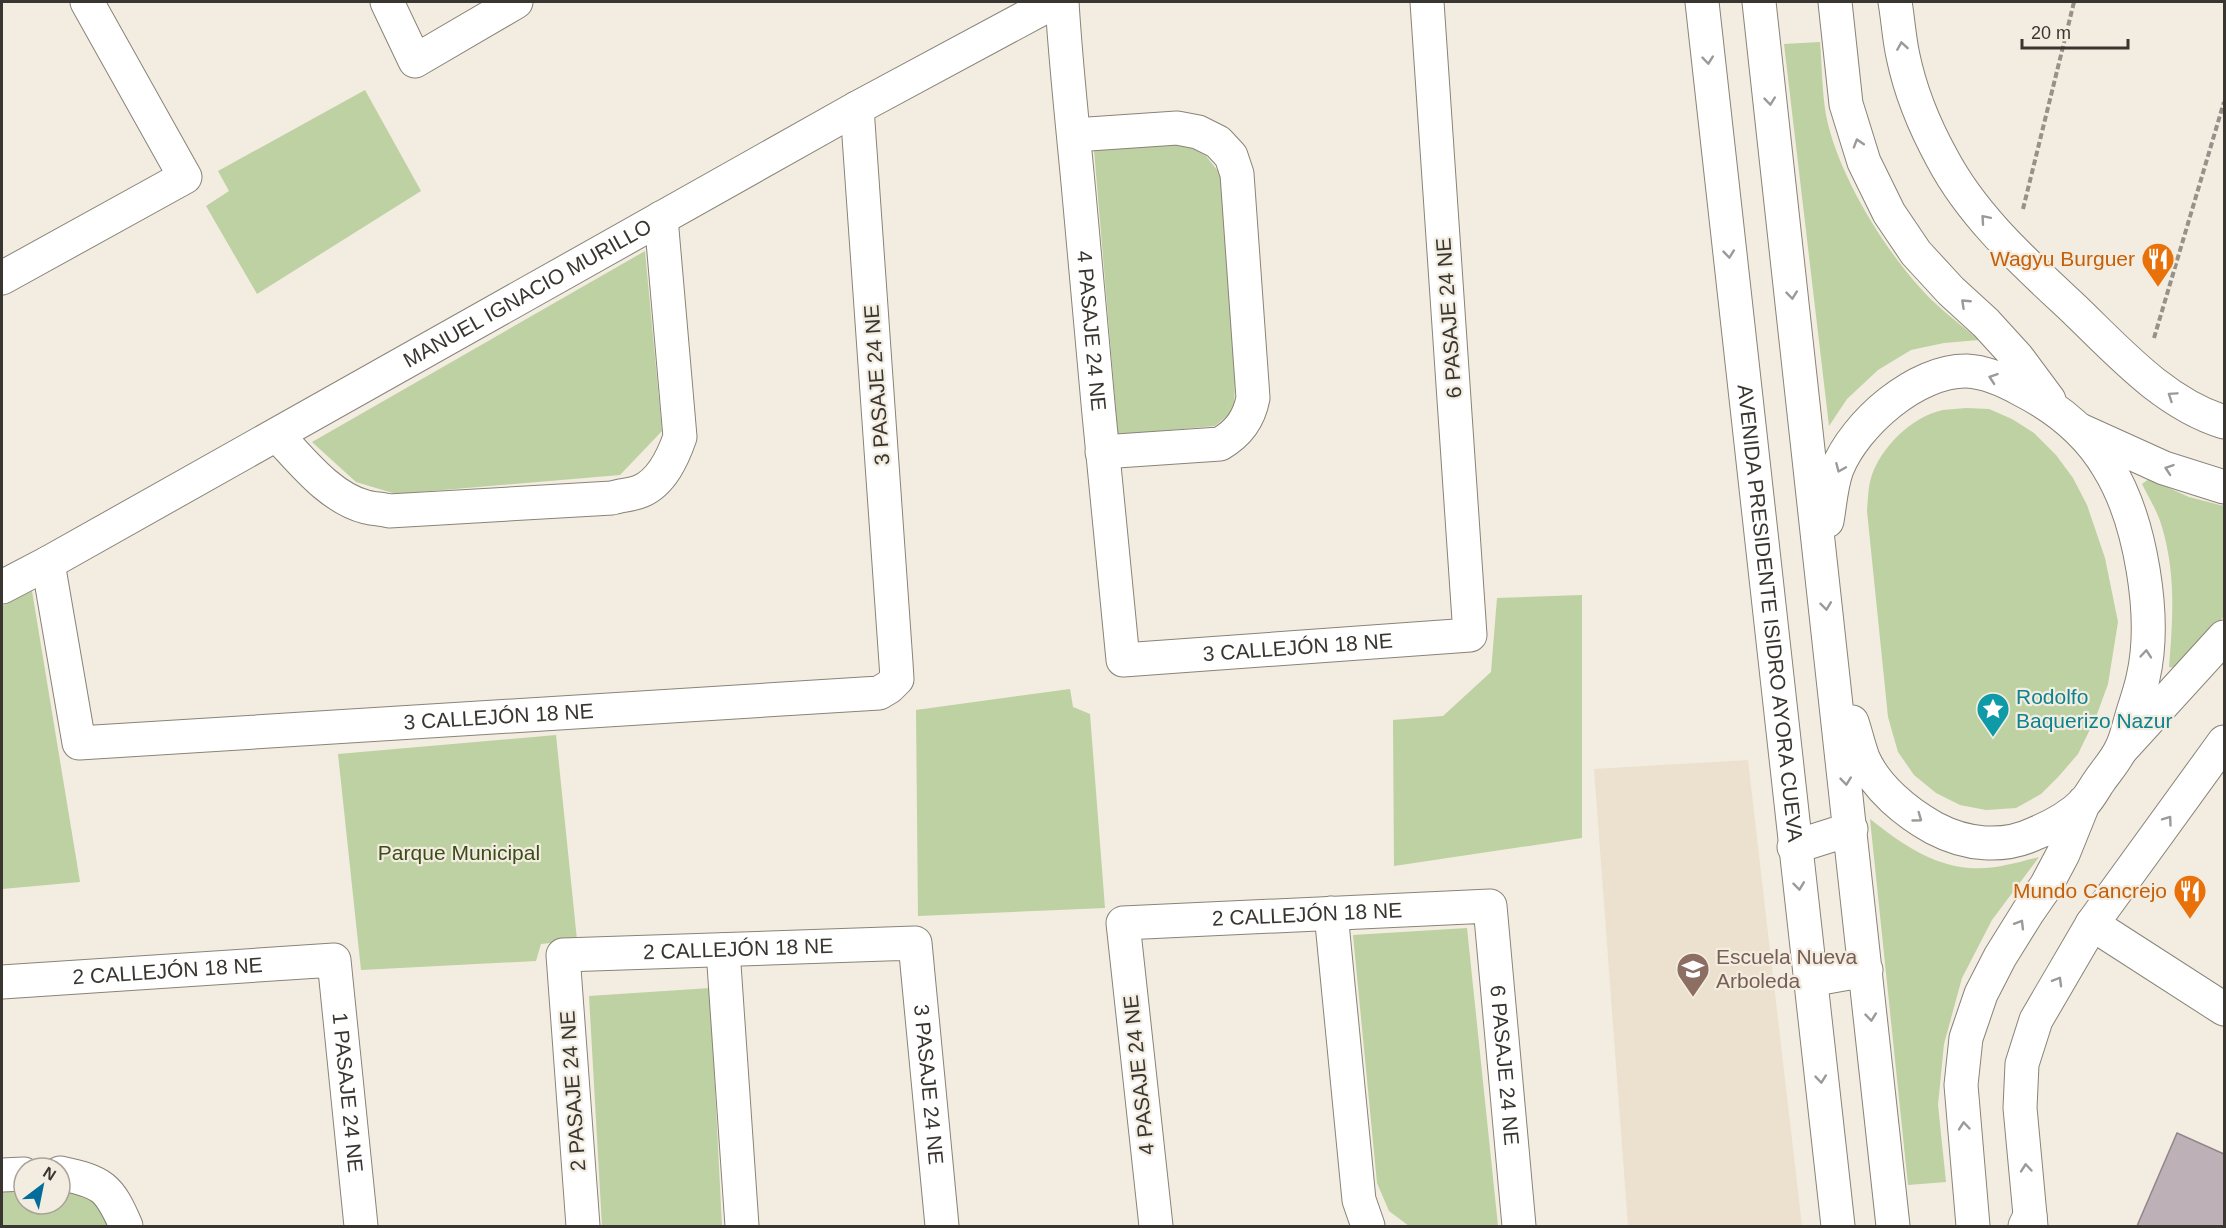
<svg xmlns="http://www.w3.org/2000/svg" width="2226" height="1228" font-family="Helvetica,sans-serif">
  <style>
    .built { fill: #ece1ce }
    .green { fill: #bdd1a2 }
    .building { fill: #beb0b7; stroke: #92858c; stroke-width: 1.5 }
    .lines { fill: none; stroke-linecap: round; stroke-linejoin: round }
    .minor-casing { stroke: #898378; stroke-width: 35 }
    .tertiary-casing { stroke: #898378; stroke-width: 35 }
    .secondary-casing { stroke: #898378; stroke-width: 35 }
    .primary-casing { stroke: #898378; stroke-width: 35 }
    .path { stroke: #969189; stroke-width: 4; stroke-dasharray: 6 3; stroke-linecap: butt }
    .minor { stroke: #fff; stroke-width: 33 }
    .tertiary { stroke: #fff; stroke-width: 33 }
    .secondary { stroke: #fff; stroke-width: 33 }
    .primary { stroke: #fff; stroke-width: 33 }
    .oneway { stroke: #9c9a98 }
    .labels { text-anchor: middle; stroke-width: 4.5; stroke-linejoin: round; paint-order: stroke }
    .food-label { font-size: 21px; fill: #c56008; stroke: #f3ece0; text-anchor: end }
    .street-label { font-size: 21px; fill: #393631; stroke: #f3ece0 }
    .culture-label { font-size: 21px; fill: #0d838f; stroke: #f3ece0; text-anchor: start }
    .park-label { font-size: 21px; fill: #3b4d19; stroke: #f3ece0 }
    .education-label { font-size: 21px; fill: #785e54; stroke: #f3ece0; text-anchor: start }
  </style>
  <rect width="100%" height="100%" fill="#f3ece0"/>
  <!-- built -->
  <path class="built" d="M1748 760 1802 1226H1628L1594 769Z"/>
  <!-- green -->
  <path class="green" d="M1820 42C1822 66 1822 92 1826 115 1838 177 1891 262 1936 304 1950 317 1965 328 1979 340L1944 343 1911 350 1878 370 1847 399 1829 426 1784 44Z
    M365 90 421 191 257 294 206 206 229 191 218 171Z
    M1184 144 1206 156 1222 176 1235 382 1234 410 1215 426 1118 435 1094 150Z
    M645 251 662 431 620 475 396 494 356 482 312 442Z
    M1966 408 1989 409 2012 419 2034 433 2056 455 2073 478 2087 505 2105 558 2118 622 2108 684 2096 717 2078 754 2059 776 2041 794 2016 808 1986 810 1960 805 1936 793 1914 775 1898 752 1888 717 1867 511C1868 500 1868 488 1871 478 1880 448 1912 416 1943 410 1950 409 1959 409 1966 408Z
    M2149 479 2189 497 2224 506V616L2181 669 2169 667C2173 618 2176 575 2162 527 2158 512 2149 498 2142 484Z
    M32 591 80 882 2 889V606Z
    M1582 595V838L1394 866 1393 720 1443 716 1491 672 1497 598Z
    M1070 689 1073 707 1090 714 1105 908 918 916 916 710Z
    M556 735 577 940 541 944 536 961 361 970 338 754Z
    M1870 819C1899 842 1931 865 1969 868 1993 870 2016 863 2039 857L1992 920 1962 978 1944 1044 1938 1105 1946 1182 1908 1185Z
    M1467 928 1498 1226H1409L1389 1211 1377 1183 1353 935Z
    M710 988 722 1226H602L589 996Z
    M60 1189C85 1193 107 1201 115 1226H2V1191L24 1190V1204H60Z"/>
  <!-- building -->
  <path class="building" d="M2177 1133 2224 1154V1226H2137Z"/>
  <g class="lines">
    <!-- minor casing -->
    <g class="minor-casing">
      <g id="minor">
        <path d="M387 2 415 61 516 2"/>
        <path id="s1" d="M1062 2C1066 69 1074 137 1080 205 1093 357 1108 508 1123 660L1470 635 1427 2"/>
        <path d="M1074 135 1177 128 1198 132 1218 142 1231 156 1237 174 1253 398C1249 419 1239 433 1220 444L1102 452"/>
        <path d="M2 278 185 177 87 2"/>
        <path d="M277 435C302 461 330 498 366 507 374 509 382 509 389 511L612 498C621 495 632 495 641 491 662 482 673 457 680 437L661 218"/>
        <path id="s2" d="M48 563 79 743 879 693 889 687 897 679 896 663 857 108"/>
        <path id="s3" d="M2 587 48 563 857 108 1054 2"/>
        <path d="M1331 913 1359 1200 1368 1226"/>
        <path d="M2092 924 2224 1009"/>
        <path d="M723 950 742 1226"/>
        <path id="s4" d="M2 982 334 960 361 1226"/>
        <path d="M60 1173C103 1182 109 1187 126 1226"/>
        <path d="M2 1175 24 1174"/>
        <path id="s5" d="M583 1226 563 955 915 943 942 1226"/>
        <path id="s6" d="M1156 1226 1123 923 1490 906 1519 1226"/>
      </g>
    </g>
    <!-- tertiary casing -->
    <g class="tertiary-casing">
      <path id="tertiary" d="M2080 430 2164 468 2224 487
        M2121 750 2224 637"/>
    </g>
    <!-- secondary casing -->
    <g class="secondary-casing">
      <g id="secondary">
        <path id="s7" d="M1702 2 1838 1226"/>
        <path d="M1895 2C1898 19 1899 38 1903 56 1910 90 1925 127 1942 158 1973 217 2025 263 2073 308 2118 351 2163 403 2224 422"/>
        <path d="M2031 1226 2020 1108 2022 1064 2036 1020 2092 924 2224 742"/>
      </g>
    </g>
    <!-- primary casing -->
    <g class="primary-casing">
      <path id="primary" d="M1759 2 1893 1226
        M1835 2 1846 104 1864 162 1889 213 1916 253 1951 291 1986 323 2017 357 2049 400
        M1827 521C1830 504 1831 485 1837 469 1855 424 1916 370 1967 371 1986 372 2006 381 2022 390 2057 408 2088 433 2108 467 2141 520 2157 618 2143 678 2140 692 2135 705 2131 719 2128 729 2126 740 2121 749 2116 760 2107 770 2100 780 2095 787 2091 795 2085 802 2072 815 2053 826 2036 833 2003 849 1966 845 1934 828 1907 813 1876 788 1863 758 1859 747 1856 734 1852 722
        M1794 847 1851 829
        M1810 980 1866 970
        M1973 1226 1961 1085 1966 1038 1981 994 2000 957 2028 912 2046 886 2063 854 2084 802
        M2025 1226 2030 1216"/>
    </g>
    <!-- path -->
    <path class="path" d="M2023 209 2074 2
      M2154 338 2224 102"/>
    <!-- minor -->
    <use href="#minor" class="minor"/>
    <!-- tertiary -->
    <use href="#tertiary" class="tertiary"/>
    <!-- secondary -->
    <use href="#secondary" class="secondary"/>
    <!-- primary -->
    <use href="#primary" class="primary"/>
  </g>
  <!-- one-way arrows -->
  <defs><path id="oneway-chevron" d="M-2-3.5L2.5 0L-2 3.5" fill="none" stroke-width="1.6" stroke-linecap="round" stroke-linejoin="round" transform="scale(1.5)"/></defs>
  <g class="oneway">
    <use href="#oneway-chevron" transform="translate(1902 46) rotate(-99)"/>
    <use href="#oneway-chevron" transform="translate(1708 60) rotate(84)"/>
    <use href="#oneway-chevron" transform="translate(1770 101) rotate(84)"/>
    <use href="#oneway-chevron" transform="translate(1858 143) rotate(-107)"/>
    <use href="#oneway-chevron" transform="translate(1985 219) rotate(-131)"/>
    <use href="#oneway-chevron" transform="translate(1729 254) rotate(84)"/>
    <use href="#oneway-chevron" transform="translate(1792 295) rotate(84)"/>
    <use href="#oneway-chevron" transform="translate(1965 303) rotate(-137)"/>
    <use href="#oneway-chevron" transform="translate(1993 378) rotate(-161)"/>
    <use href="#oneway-chevron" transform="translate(2172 396) rotate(-146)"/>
    <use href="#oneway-chevron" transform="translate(1840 468) rotate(113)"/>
    <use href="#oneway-chevron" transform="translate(2169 469) rotate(-161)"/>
    <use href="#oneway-chevron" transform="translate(1826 606) rotate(83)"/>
    <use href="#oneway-chevron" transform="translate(2146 654) rotate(-85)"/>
    <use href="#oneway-chevron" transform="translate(1846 781) rotate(84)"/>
    <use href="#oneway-chevron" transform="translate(1918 818) rotate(36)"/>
    <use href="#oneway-chevron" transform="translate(2168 820) rotate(-54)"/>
    <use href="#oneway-chevron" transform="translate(1799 886) rotate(83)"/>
    <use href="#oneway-chevron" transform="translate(2020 924) rotate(-59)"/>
    <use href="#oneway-chevron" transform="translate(2058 981) rotate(-60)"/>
    <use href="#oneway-chevron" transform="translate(1871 1017) rotate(84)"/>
    <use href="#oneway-chevron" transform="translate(1821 1079) rotate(84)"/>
    <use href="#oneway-chevron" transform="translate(1964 1126) rotate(-95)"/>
    <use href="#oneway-chevron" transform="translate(2026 1168) rotate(-95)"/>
  </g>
  <!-- icons -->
  <defs>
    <g id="restaurant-pin" transform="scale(1.725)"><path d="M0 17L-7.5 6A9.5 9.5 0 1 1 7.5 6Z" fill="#e8710a" stroke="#f3ece0"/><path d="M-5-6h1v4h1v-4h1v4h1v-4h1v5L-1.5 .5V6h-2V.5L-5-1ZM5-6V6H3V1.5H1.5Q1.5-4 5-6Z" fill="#fff"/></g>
    <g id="sight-pin" transform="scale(1.725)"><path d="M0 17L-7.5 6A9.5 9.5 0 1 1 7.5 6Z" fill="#0f9aa8" stroke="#f3ece0"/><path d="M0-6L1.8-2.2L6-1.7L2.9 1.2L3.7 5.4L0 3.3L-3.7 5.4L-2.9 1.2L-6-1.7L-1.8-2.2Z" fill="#fff"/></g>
    <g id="school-pin" transform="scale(1.725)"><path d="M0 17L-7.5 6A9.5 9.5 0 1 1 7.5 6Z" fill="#8d6e63" stroke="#f3ece0"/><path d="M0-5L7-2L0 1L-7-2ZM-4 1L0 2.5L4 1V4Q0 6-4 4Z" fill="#fff"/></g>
  </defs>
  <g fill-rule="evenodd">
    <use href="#restaurant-pin" x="2158" y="259"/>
    <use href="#sight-pin" x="1993" y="709"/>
    <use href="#restaurant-pin" x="2190" y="891"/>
    <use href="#school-pin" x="1693" y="969"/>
  </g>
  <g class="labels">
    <!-- food labels -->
    <g class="food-label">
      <text x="2135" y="266">Wagyu Burguer</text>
      <text x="2167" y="898">Mundo Cancrejo</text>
    </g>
    <!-- street labels -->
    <g class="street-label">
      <text dy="7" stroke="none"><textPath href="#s3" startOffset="602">MANUEL IGNACIO MURILLO</textPath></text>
      <text transform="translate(1449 318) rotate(-94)" y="7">6 PASAJE 24 NE</text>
      <text dy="7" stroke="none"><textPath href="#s1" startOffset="330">4 PASAJE 24 NE</textPath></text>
      <text transform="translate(877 385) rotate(-94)" y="7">3 PASAJE 24 NE</text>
      <text dy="7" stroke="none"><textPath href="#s7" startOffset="615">AVENIDA PRESIDENTE ISIDRO AYORA CUEVA</textPath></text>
      <text dy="7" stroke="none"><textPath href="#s1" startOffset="836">3 CALLEJÓN 18 NE</textPath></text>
      <text dy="7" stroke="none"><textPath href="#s2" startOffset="603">3 CALLEJÓN 18 NE</textPath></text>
      <text dy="7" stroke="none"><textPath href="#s6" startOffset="489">2 CALLEJÓN 18 NE</textPath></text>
      <text dy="7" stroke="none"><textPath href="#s5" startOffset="447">2 CALLEJÓN 18 NE</textPath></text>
      <text dy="7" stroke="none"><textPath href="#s4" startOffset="166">2 CALLEJÓN 18 NE</textPath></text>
      <text dy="7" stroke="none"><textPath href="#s6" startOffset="832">6 PASAJE 24 NE</textPath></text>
      <text transform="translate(1139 1075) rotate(-96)" y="7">4 PASAJE 24 NE</text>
      <text dy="7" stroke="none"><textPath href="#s5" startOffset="766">3 PASAJE 24 NE</textPath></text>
      <text transform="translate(573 1091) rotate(-94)" y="7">2 PASAJE 24 NE</text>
      <text dy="7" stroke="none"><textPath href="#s4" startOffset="466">1 PASAJE 24 NE</textPath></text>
    </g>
    <!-- culture labels -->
    <g class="culture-label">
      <text x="2016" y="704">Rodolfo<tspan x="2016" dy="24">Baquerizo Nazur</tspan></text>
    </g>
    <!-- park labels -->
    <g class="park-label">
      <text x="459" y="860">Parque Municipal</text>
    </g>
    <!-- education labels -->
    <g class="education-label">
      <text x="1716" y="964">Escuela Nueva<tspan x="1716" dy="24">Arboleda</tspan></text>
    </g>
  </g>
  <!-- border -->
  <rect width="2226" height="1228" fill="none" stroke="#393631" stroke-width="6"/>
  <!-- north arrow -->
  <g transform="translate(42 1186) rotate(32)"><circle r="28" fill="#f3ece0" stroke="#a9a39a" stroke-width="1.5"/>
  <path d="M0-4.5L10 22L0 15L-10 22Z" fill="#026d9a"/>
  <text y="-9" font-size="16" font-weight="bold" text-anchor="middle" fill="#393631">N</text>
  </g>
  <!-- scale -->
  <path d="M2022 39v9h106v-9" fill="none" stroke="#393631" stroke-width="3"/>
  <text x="2031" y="39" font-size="18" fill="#393631" stroke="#f3ece0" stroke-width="4.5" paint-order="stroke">20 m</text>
</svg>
